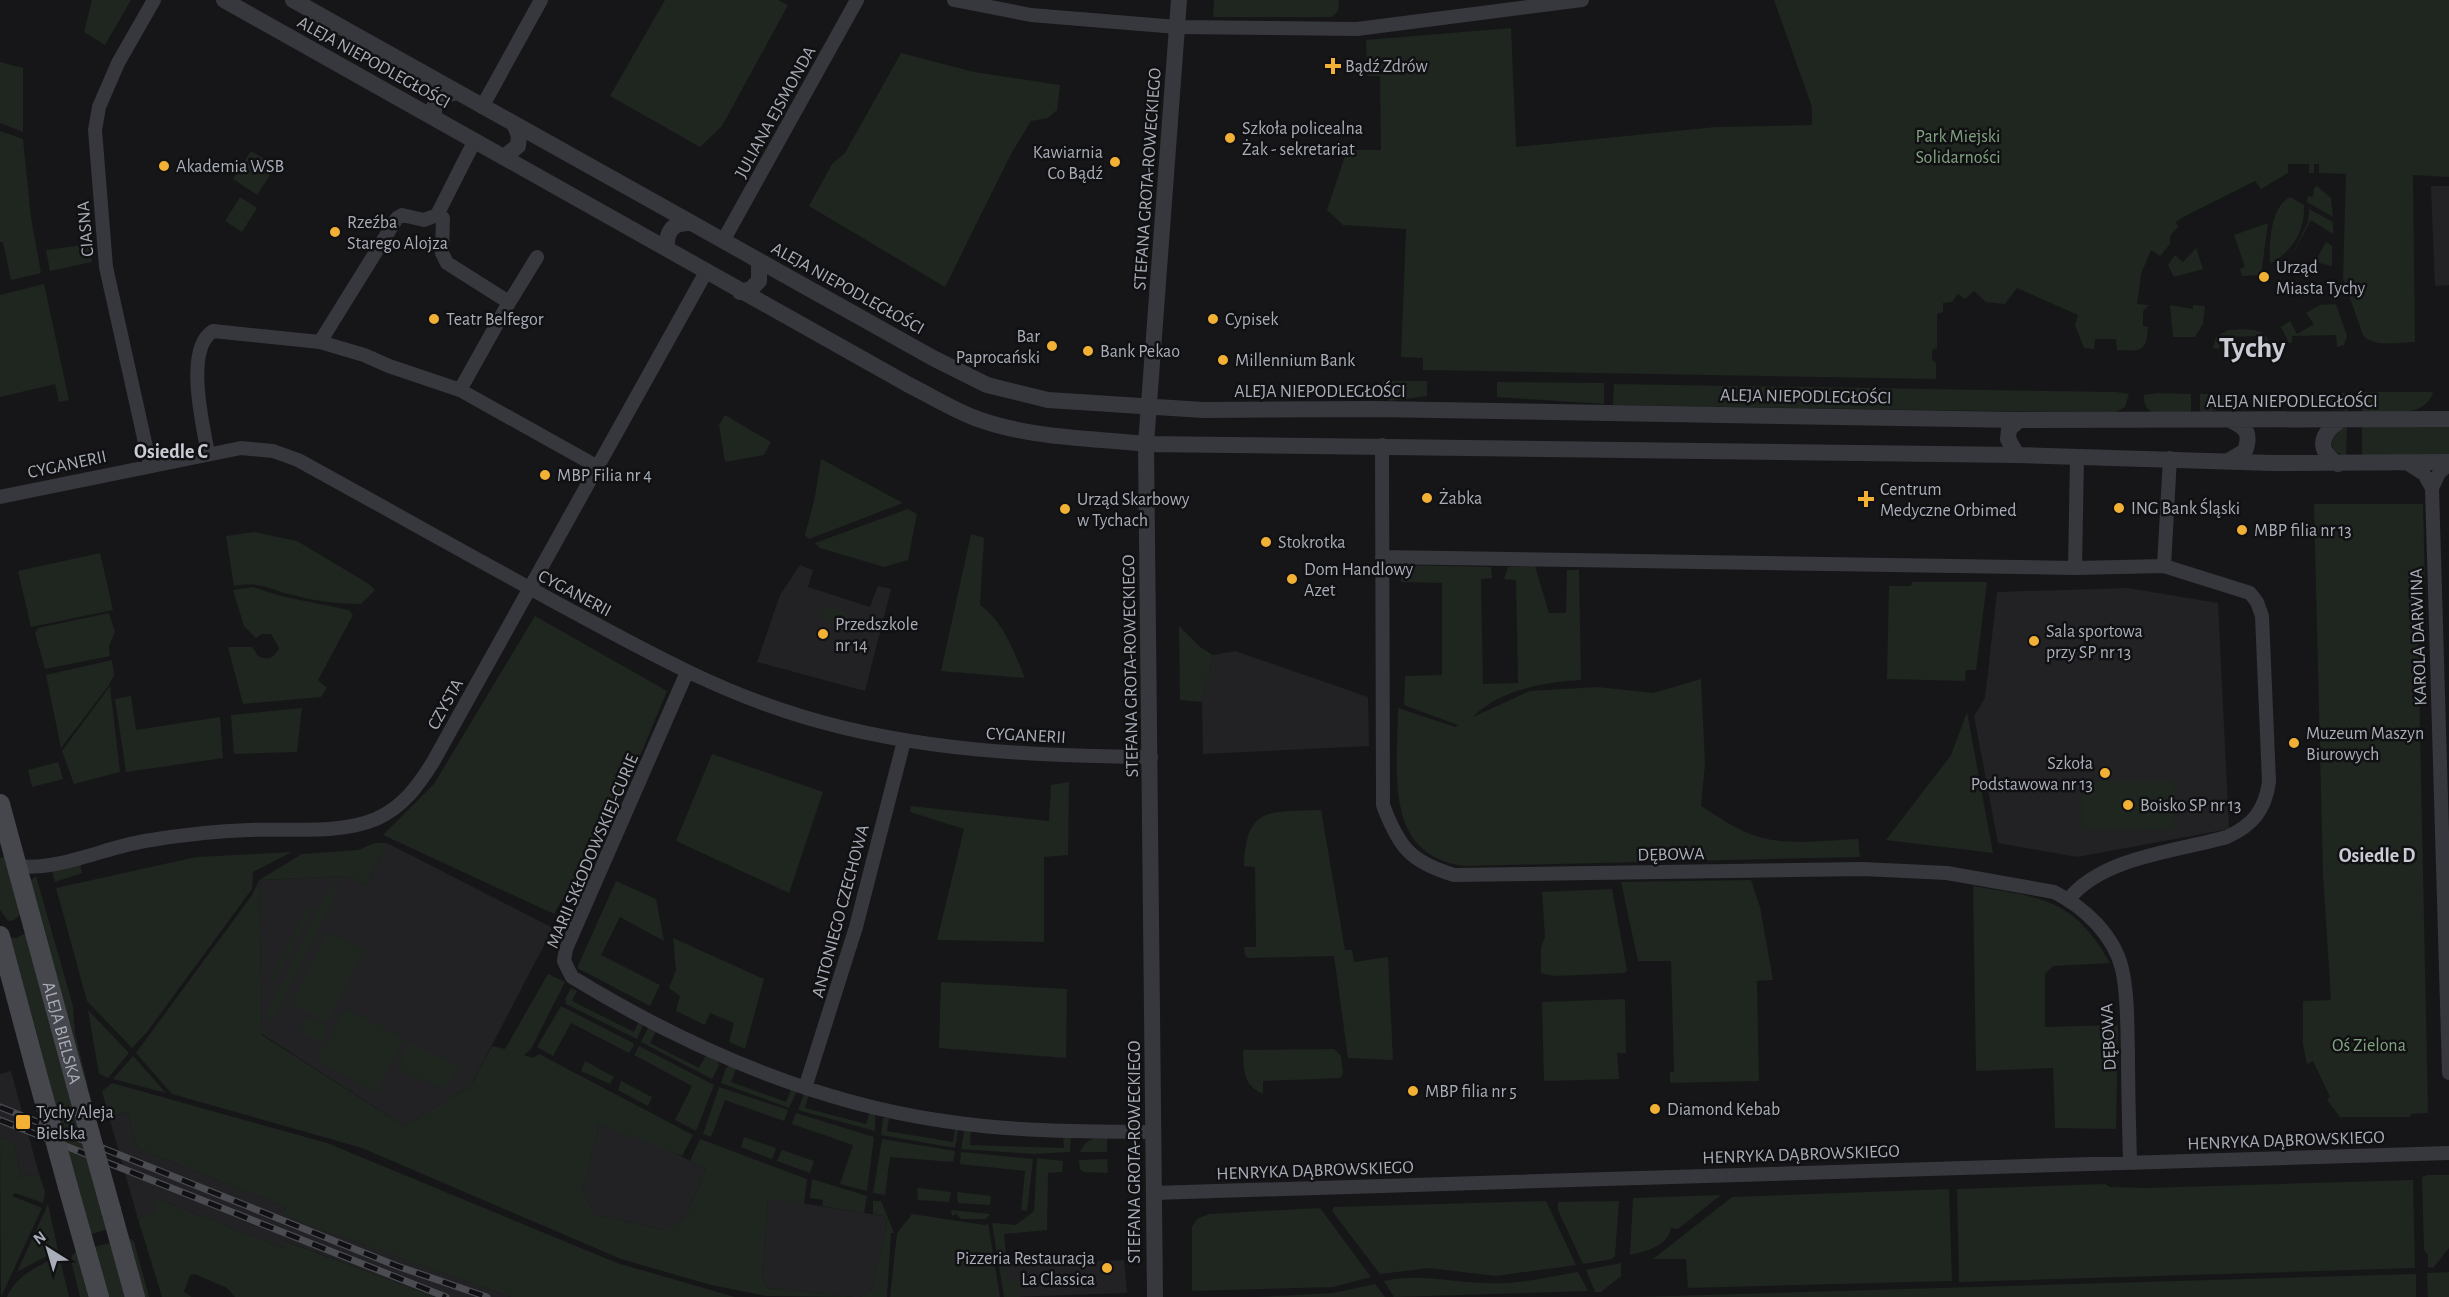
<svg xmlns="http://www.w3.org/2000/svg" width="2449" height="1297" font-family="'Alegreya Sans',sans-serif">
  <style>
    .built { fill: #222225 }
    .green { fill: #1e261f }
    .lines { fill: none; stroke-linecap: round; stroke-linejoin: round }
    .minor { stroke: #37383d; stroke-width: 14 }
    .tertiary { stroke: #37383d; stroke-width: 16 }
    .secondary { stroke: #45474d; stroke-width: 20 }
    .rail-casing { stroke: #4a4c52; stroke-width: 7 }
    .rail { stroke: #111113; stroke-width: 4.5; stroke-dasharray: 14; stroke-linecap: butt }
    .secondary-bridge { stroke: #45474d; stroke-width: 20 }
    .poi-dot { fill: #f2b134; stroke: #111113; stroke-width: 2 }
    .labels { text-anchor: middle; stroke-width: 5; stroke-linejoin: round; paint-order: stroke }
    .street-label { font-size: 18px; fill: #a8adb8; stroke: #111113 }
    .poi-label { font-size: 18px; fill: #a8adb8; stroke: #111113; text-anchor: start }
    .park-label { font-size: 18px; fill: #7fa381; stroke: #111113 }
    .neighbourhood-label { font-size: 20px; font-weight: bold; fill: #c9ccd4; stroke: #111113 }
    .town-label { font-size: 30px; font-weight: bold; fill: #c9ccd4; stroke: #111113 }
  </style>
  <rect width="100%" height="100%" fill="#161618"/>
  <!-- built -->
  <path class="built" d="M2431 186H2449V285L2435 286Z
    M800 565 813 570 808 587 870 607 878 586 891 589 865 691 757 662 780 595Z
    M2128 588 2218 603 2229 829 2077 857 1998 843 1974 716 1985 698 1997 592Z
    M1235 651 1368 697 1369 746 1203 754 1202 702 1213 655Z
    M387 843 553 928 470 1087 404 1126 262 1034 259 880 347 876 366 885Z
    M11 1071 39 1174 21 1177 13 1142 0 1137V1074Z
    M128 1112 137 1148 286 1207 284 1216 511 1297H435L286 1241 283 1248 153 1197 155 1212 138 1219 109 1117Z
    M599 1124 663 1147 706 1169 684 1220 664 1230 594 1214 583 1192Z
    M768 1198 884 1216 887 1224 871 1290 860 1297H854L768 1288 762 1277Z
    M1005 1258 1079 1262 1124 1260 1127 1293 1011 1297 1007 1289Z"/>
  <!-- green -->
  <path class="green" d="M92 0H131L105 45 84 32Z
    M665 0H778L788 5 722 126 700 147 610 96Z
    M1214 0H1339L1338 11 1332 17H1213Z
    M1774 0H2449V177L2413 175 2415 342C2399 342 2373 348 2363 335L2343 278 2346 174 2319 173V164H2314V173H2309V164H2288V173L2261 189 2255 181 2183 217 2176 222 2178 227 2170 236V244L2160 256 2151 250 2141 274 2137 304 2149 305 2143 311V326L2148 327C2147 353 2140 351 2117 350L2116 339H2095L2094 349 2084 348 2075 325 2078 315 2017 288 2005 304 1986 302 1974 291 1965 299 1958 294 1952 302 1943 303V312L1937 314V348L1932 350V360L1936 363V379L1423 370V358L1401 357 1406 229 1343 225 1327 210 1347 150H1381L1380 76H1367L1366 40 1511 28 1516 147 1716 127 1812 125V107Z
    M901 53 974 72 1060 85 1057 110 1048 118 1031 121 1011 154 945 287 809 206 832 164 845 153Z
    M0 62 23 68V132L0 123Z
    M0 131 23 139 31 218 41 273 11 280 3 242H0Z
    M251 151 276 166 257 195 233 179Z
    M2317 186 2331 198 2333 217 2307 202 2308 196 2313 197 2314 188Z
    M240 197 257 208 242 232 225 221Z
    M2290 197 2304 205C2305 232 2293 250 2270 264 2269 244 2270 207 2290 197Z
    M2309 209 2333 222V234L2311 220 2290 259 2308 222Z
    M2268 223 2261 275 2242 276 2240 269 2245 267 2234 235Z
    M2326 242 2332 246V266L2315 262Z
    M90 244 92 262 50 271 46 250Z
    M2196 248 2203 269 2174 277 2168 265 2175 255 2183 262Z
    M44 284 69 400 59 402 55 384 0 397V295Z
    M2336 304 2347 336 2344 345 2337 347 2336 335 2292 336V343H2289L2281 327 2290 321 2297 334 2314 324 2306 313 2320 305Z
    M2170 305 2193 309V305L2205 306 2203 324 2195 337H2173Z
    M2228 330C2245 330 2268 325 2270 347L2264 349V336L2219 337V349L2213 348 2216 337Z
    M1383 381H1427V396L1390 401 1382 394Z
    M1497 382 1604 383V404L1497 397Z
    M1614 384 2116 392 2129 394 2125 407 2113 413 1613 405Z
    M2362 392H2433C2425 420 2385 411 2362 412Z
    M2157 393 2191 394V413H2153C2145 408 2144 404 2144 395Z
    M2308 393H2348V411L2308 407Z
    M2200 394H2235V407L2200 413Z
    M725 415 771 442 764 455 725 462 719 425Z
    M2449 426V454L2362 457V427Z
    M2347 427 2346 457 2334 451 2331 441 2342 428Z
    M821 459 903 503 809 539 805 535 815 497Z
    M2314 504H2423L2425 584H2417L2428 1113 2411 1114 2410 1117H2340L2327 1100 2330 1097 2313 1061 2307 1064 2303 1044V1001L2331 1000 2323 875Z
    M908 509 917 514 908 560 884 567 820 548 815 543Z
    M254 532 297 541 369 584 375 590 361 604C338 604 315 601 292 595 268 589 260 581 234 586L226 536Z
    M971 534 984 538 980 605C1005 623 1013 651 1025 678L941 671Z
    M100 553 113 610 31 627 18 571Z
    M1401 565 1491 567 1492 578 1481 579 1483 684 1518 683 1516 580 1504 579 1508 567 1535 566 1549 613H1566L1567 570H1579L1581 680C1544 682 1500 690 1473 717L1530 691 1598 687 1653 693 1701 679 1705 764 1701 806C1719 817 1738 831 1759 837 1789 846 1827 840 1858 839L1860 857 1465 866C1382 856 1398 770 1398 708L1455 727 1458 725 1404 705 1405 676 1442 675V583L1401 582Z
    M1912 582H1987L1976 670H1966L1965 681 1887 679 1889 586H1911Z
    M253 587 281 596 349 610 353 615 318 680 327 688 321 697 243 704 228 647H252L258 656C268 661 274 658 279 648L271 634H262L256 638 244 626 233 590Z
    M825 606 848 613 844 625 822 619Z
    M109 613 115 632 109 646 110 656 45 669 35 633 38 628Z
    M535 616 667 691 630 780 554 914 383 835 434 784Z
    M1179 626 1200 647 1213 655 1202 702 1180 700Z
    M112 660 114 675 109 685 61 748 46 675Z
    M110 686 120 772 74 784 62 751Z
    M131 696 136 730 220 717 223 758 126 772 115 699Z
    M302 708 297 752 234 754 231 715Z
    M1967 712 1993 853 1886 840 1951 755Z
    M712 754 823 792 789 893 676 841Z
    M58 762 63 779 32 787 28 770Z
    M2082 780 2175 781 2174 830 2081 829Z
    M1069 782 1068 855 1044 857V942L937 940 964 829 910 812 911 806 1049 821 1051 785Z
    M1321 810 1345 950H1352L1354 962 1388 957 1393 1060 1348 1058 1334 956 1248 958 1245 955 1244 947H1256L1255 867 1244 866C1246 805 1270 812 1321 810Z
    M375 843H387L366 885 347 876 259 880 262 1035 404 1126 470 1087 492 1046 505 1049 548 974 565 982 531 1049 524 1055 533 1058 539 1054 693 1135 682 1156 599 1124 583 1192 594 1214 664 1230 684 1220 706 1169 690 1161 700 1139 807 1179 804 1204 768 1199 762 1277 768 1288 854 1297 766 1296 711 1285 621 1259 362 1148 172 1094 136 1053 252 895 259 880 302 854 358 850Z
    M292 852 253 872 252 889 147 1032 132 1048 87 1001 56 888 196 857Z
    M5 856 21 914 14 920 8 921 0 910V858Z
    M80 863 82 873 55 882 52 871Z
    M36 876 73 1006 75 1033 88 1087H85L30 881Z
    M1751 880 1760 907 1773 980 1757 981 1759 1081 1670 1083V1072H1674L1671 961H1638L1621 882Z
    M616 881 656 899 664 941 620 917 601 955 660 985 650 1006 577 968Z
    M333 883 341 885 273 1021 265 1017Z
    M1973 886C2042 898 2073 897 2110 963L2053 966 2045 974V1027L2118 1025 2116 1129 2055 1128 2053 1068 1976 1071Z
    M1612 889 1627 970 1625 973 1554 976 1541 973V947L1545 937 1542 892Z
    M307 907 313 910 275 982 270 979Z
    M328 932 364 949 328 1022 292 1004Z
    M26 933 108 1229 89 1235 7 938H16Z
    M673 938 764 979 745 1049 729 1042 734 1023 710 1013 705 1025 676 1011 680 996 669 988 676 970Z
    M941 982 1067 989 1066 1058 939 1048Z
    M571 988 577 991 572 1001 634 1032 639 1021 644 1023 637 1039 566 1004 565 999Z
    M1625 999 1626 1053H1617L1619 1079 1544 1081 1542 1002Z
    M561 1006 633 1043 634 1045 629 1053 571 1023 553 1056 537 1047Z
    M345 1008 405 1039 375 1093 316 1059Z
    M88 1010 129 1053 108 1078 99 1074Z
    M307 1017 328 1026 321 1043 299 1033Z
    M649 1026 657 1030 650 1043 699 1068 706 1055 717 1060 719 1065 712 1079 641 1042Z
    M409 1042 458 1065 444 1090 398 1068Z
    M639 1046 714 1085 696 1131 675 1120 692 1086 634 1055Z
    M1334 1049 1341 1056 1343 1074 1340 1078 1263 1081V1094C1242 1085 1244 1069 1243 1050Z
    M133 1056 166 1093 113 1079Z
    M585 1061 614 1077 610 1084 581 1071Z
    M729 1066 736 1069 731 1082 786 1102 792 1087 797 1091 789 1108 721 1083 726 1068Z
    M621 1081 652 1097 648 1106 618 1090Z
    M112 1083 327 1143 617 1263 735 1297H511L283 1216 286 1207 137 1148 128 1112 109 1117 102 1091Z
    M719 1087 788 1110 784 1121 725 1100 711 1137 703 1134Z
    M804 1094 809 1095 805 1108 866 1124 870 1111 875 1113V1131L798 1110Z
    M796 1113 874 1137 867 1191 840 1184 853 1145 792 1124Z
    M883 1118H889L887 1131 953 1142 955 1129 958 1130 955 1148 881 1135Z
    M964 1131H971L970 1145 1064 1148 1063 1136H1071L1070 1152 1033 1154 961 1149Z
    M1107 1136V1152H1080C1086 1139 1094 1138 1107 1136Z
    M0 1137 13 1142 21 1177 39 1174 45 1192 43 1203 15 1193 12 1196 42 1208 1 1297Z
    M744 1137 776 1148 772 1159 741 1147Z
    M882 1139 955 1151 953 1162 890 1157 885 1195 873 1193Z
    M782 1150 814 1161 810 1173 777 1161Z
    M961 1152 1033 1159 1027 1211 1021 1210 1025 1171 960 1164Z
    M1037 1158 1063 1161 1062 1172 1048 1173 1047 1230 1004 1234 1008 1281H1036V1287H1021L1020 1297H1004L992 1223 1016 1225 1034 1211Z
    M1107 1159 1108 1173 1084 1172 1080 1169 1079 1160Z
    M2427 1175H2449V1248L2433 1268 2428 1267V1255L2424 1250 2422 1177Z
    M812 1179 867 1196 864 1213 822 1206 823 1200 810 1198Z
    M2413 1180 2415 1268 1959 1282 1957 1189 2105 1184 2110 1187 2147 1188Z
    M917 1188 951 1192 949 1202 918 1200Z
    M1949 1189 1952 1281 1688 1288 1686 1259H1653L1732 1197Z
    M957 1192 991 1196 990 1205 958 1203Z
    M1721 1195 1678 1229 1671 1228C1667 1247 1646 1251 1630 1255L1633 1198Z
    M153 1197 283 1248 285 1241 435 1297H235L227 1288 195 1274 190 1275 184 1292 192 1297H162L138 1219 155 1212Z
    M873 1201H881L894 1233H891L887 1297H860L871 1290 887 1224 884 1216 873 1214Z
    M1546 1201 1576 1265 1496 1276 1429 1268 1380 1274 1332 1211 1334 1207Z
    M1619 1201 1615 1256 1612 1259 1583 1264 1558 1210V1202Z
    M48 1204 58 1250 17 1272Z
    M1320 1208 1371 1277 1333 1287 1192 1291V1227L1197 1219 1209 1214Z
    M951 1210 990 1214 986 1219H961L956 1214 952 1216Z
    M912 1214 985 1225 988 1223 1000 1297H890L897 1233Z
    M126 1239H131L134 1242 149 1297H143Z
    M111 1243 126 1297H107L93 1247Z
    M77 1251 90 1297H80L71 1260 72 1255Z
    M59 1255 69 1297H7C17 1274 38 1267 59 1255Z
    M1621 1263V1276L1601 1292H1595L1586 1270Z
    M1578 1272 1588 1291 1394 1297 1384 1281C1418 1273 1450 1282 1485 1283 1515 1285 1548 1277 1578 1272Z
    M2449 1272V1297H2428L2427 1273Z
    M2416 1274V1297H1635Z
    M1375 1284 1385 1297H1255L1333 1293Z"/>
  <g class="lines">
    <!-- minor -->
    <path class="minor" d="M954 0 1031 15 1177 27 1357 29 1582 0
      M482 107 541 0
      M443 218 442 253 447 263 507 301V306L460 390
      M723 241 857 0
      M507 306 537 257
      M320 342 397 218 402 215 424 220 437 215 475 140
      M1382 445 1383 805C1399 848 1411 862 1454 875L1862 869 1947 873 2054 892C2084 907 2114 935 2122 969 2128 995 2127 1025 2128 1052 2128 1089 2129 1125 2130 1162
      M208 454C203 425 184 349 213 331L320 342 364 355 389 366 460 390 598 467
      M2407 463 2424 474 2432 488
      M2449 464 2439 473 2432 488 2449 1073
      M150 465 106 267 95 130 99 107 118 63 154 0
      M0 497 241 448 273 451 298 460C393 512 486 565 581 616 653 655 725 694 804 717 917 751 1034 756 1151 757
      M1382 557 2075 568 2164 566 2250 593 2257 602 2262 616 2269 782C2265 810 2253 825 2227 837 2178 851 2102 857 2069 899
      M2164 566 2170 458
      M2075 568 2077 456
      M687 672 566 949 564 961 572 977C685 1046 812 1102 944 1121 1014 1132 1084 1131 1154 1132
      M16 866C59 871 103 848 145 841 180 835 214 831 249 830 291 828 337 835 376 819 403 807 418 786 433 762L706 272
      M805 1088 856 927 904 741
      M1153 1193 2449 1153"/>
    <!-- tertiary -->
    <path class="tertiary" d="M224 0 909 385C931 396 952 409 975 418 1028 438 1090 438 1146 444L2017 455 2273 463 2449 462
      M293 0 933 358 987 385 1048 400 1203 410 1374 409 2019 420 2449 419
      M434 117V107L439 97 456 92
      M504 157 518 146 519 136 515 126
      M667 249C666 230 673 222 692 223
      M740 292 751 289 759 281V262
      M2017 455 2008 439 2009 429 2019 420
      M2230 460 2245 451C2251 434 2247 428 2232 421
      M2338 464C2317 450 2319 436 2339 421
      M1155 1297 1146 444 1179 0"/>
    <!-- secondary -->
    <g class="secondary">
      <path id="s1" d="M0 804 76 1084"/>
      <path d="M0 936 34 1063"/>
      <path d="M68 1187 99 1297"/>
      <path d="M111 1210 135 1297"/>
    </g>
    <!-- rail casing -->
    <g class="rail-casing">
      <path id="rail" d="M0 1107 397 1266 487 1297
        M0 1120 446 1297"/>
    </g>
    <!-- rail -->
    <use href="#rail" class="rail"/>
    <!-- secondary-bridge -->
    <path class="secondary-bridge" d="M34 1063 68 1187
      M76 1084 111 1210"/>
  </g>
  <!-- markers -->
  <g class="poi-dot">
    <path d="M1330 57h6v6h6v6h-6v6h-6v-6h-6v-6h6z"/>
    <circle cx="1230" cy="138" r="6"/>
    <circle cx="1115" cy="162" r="6"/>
    <circle cx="164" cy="166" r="6"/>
    <circle cx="335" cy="232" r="6"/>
    <circle cx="2264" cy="277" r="6"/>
    <circle cx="434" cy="319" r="6"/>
    <circle cx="1213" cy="319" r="6"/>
    <circle cx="1052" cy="346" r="6"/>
    <circle cx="1088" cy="351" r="6"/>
    <circle cx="1223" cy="360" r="6"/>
    <circle cx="545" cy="475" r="6"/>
    <circle cx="1427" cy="498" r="6"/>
    <path d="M1863 490h6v6h6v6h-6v6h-6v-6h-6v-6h6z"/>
    <circle cx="2119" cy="508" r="6"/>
    <circle cx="1065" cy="509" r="6"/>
    <circle cx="2242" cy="530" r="6"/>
    <circle cx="1266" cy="542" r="6"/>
    <circle cx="1292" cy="579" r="6"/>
    <circle cx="823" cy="634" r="6"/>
    <circle cx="2034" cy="641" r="6"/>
    <circle cx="2294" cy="743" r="6"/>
    <circle cx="2105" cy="773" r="6"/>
    <circle cx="2128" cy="805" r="6"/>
    <circle cx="1413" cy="1091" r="6"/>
    <circle cx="1655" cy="1109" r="6"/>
    <rect x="15" y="1114" width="16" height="16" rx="3"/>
    <circle cx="1107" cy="1268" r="6"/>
  </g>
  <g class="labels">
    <!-- street labels -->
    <g class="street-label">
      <text transform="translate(374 62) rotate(29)" y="6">ALEJA NIEPODLEGŁOŚCI</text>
      <text transform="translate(775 112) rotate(-61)" y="6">JULIANA EJSMONDA</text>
      <text transform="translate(1147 179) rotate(-86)" y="6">STEFANA GROTA-ROWECKIEGO</text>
      <text transform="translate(85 229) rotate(-95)" y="6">CIASNA</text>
      <text transform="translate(848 288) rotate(29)" y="6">ALEJA NIEPODLEGŁOŚCI</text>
      <text x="1320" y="397">ALEJA NIEPODLEGŁOŚCI</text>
      <text transform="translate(1806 396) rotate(1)" y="6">ALEJA NIEPODLEGŁOŚCI</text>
      <text x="2292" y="407">ALEJA NIEPODLEGŁOŚCI</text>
      <text transform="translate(67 464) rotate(-12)" y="6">CYGANERII</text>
      <text transform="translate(575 593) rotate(28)" y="6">CYGANERII</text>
      <text transform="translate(2418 637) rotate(-92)" y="6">KAROLA DARWINA</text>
      <text transform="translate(1130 666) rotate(-91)" y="6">STEFANA GROTA-ROWECKIEGO</text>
      <text transform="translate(445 704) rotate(-61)" y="6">CZYSTA</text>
      <text transform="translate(1026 735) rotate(3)" y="6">CYGANERII</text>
      <text transform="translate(592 851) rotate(-67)" y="6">MARII SKŁODOWSKIEJ-CURIE</text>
      <text transform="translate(1671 854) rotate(-1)" y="6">DĘBOWA</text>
      <text transform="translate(840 911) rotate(-75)" y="6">ANTONIEGO CZECHOWA</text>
      <text dy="6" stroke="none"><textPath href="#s1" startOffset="237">ALEJA BIELSKA</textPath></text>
      <text transform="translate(2108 1037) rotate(-93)" y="6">DĘBOWA</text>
      <text transform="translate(2286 1140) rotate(-2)" y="6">HENRYKA DĄBROWSKIEGO</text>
      <text transform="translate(1134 1152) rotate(-90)" y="6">STEFANA GROTA-ROWECKIEGO</text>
      <text transform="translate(1801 1154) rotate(-2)" y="6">HENRYKA DĄBROWSKIEGO</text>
      <text transform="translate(1315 1170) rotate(-2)" y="6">HENRYKA DĄBROWSKIEGO</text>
    </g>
    <!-- poi labels -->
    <g class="poi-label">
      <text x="1345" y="72">Bądź Zdrów</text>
      <text x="1242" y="134">Szkoła policealna<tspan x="1242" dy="21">Żak - sekretariat</tspan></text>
      <text x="1103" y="158" text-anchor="end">Kawiarnia<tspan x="1103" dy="21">Co Bądź</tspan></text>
      <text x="176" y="172">Akademia WSB</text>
      <text x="347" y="228">Rzeźba<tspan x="347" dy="21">Starego Alojza</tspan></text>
      <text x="2276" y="273">Urząd<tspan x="2276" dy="21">Miasta Tychy</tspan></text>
      <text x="446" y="325">Teatr Belfegor</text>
      <text x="1225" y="325">Cypisek</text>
      <text x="1040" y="342" text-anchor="end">Bar<tspan x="1040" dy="21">Paprocański</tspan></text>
      <text x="1100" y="357">Bank Pekao</text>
      <text x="1235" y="366">Millennium Bank</text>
      <text x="557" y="481">MBP Filia nr 4</text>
      <text x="1880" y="495">Centrum<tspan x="1880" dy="21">Medyczne Orbimed</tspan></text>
      <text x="1439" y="504">Żabka</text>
      <text x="1077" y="505">Urząd Skarbowy<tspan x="1077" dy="21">w Tychach</tspan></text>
      <text x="2131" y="514">ING Bank Śląski</text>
      <text x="2254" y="536">MBP filia nr 13</text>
      <text x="1278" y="548">Stokrotka</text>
      <text x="1304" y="575">Dom Handlowy<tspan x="1304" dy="21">Azet</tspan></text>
      <text x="835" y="630">Przedszkole<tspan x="835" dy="21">nr 14</tspan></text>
      <text x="2046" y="637">Sala sportowa<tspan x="2046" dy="21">przy SP nr 13</tspan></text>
      <text x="2306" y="739">Muzeum Maszyn<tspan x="2306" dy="21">Biurowych</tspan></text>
      <text x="2093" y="769" text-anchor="end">Szkoła<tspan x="2093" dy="21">Podstawowa nr 13</tspan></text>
      <text x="2140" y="811">Boisko SP nr 13</text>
      <text x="1425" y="1097">MBP filia nr 5</text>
      <text x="1667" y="1115">Diamond Kebab</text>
      <text x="36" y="1118">Tychy Aleja<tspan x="36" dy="21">Bielska</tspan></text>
      <text x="1095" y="1264" text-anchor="end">Pizzeria Restauracja<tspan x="1095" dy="21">La Classica</tspan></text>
    </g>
    <!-- park labels -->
    <g class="park-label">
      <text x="1958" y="142">Park Miejski<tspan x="1958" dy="21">Solidarności</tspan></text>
      <text x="2369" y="1051">Oś Zielona</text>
    </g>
    <!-- neighbourhood labels -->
    <g class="neighbourhood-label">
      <text x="171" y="458">Osiedle C</text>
      <text x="2377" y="862">Osiedle D</text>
    </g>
    <!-- town labels -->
    <g class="town-label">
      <text x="2252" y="357">Tychy</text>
    </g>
  </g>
  <!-- north arrow -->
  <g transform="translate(48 1249) rotate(323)" stroke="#111113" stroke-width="4.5" paint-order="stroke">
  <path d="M0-4.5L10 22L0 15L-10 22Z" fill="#a8adb8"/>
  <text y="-9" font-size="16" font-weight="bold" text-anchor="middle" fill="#a8adb8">N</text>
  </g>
</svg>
